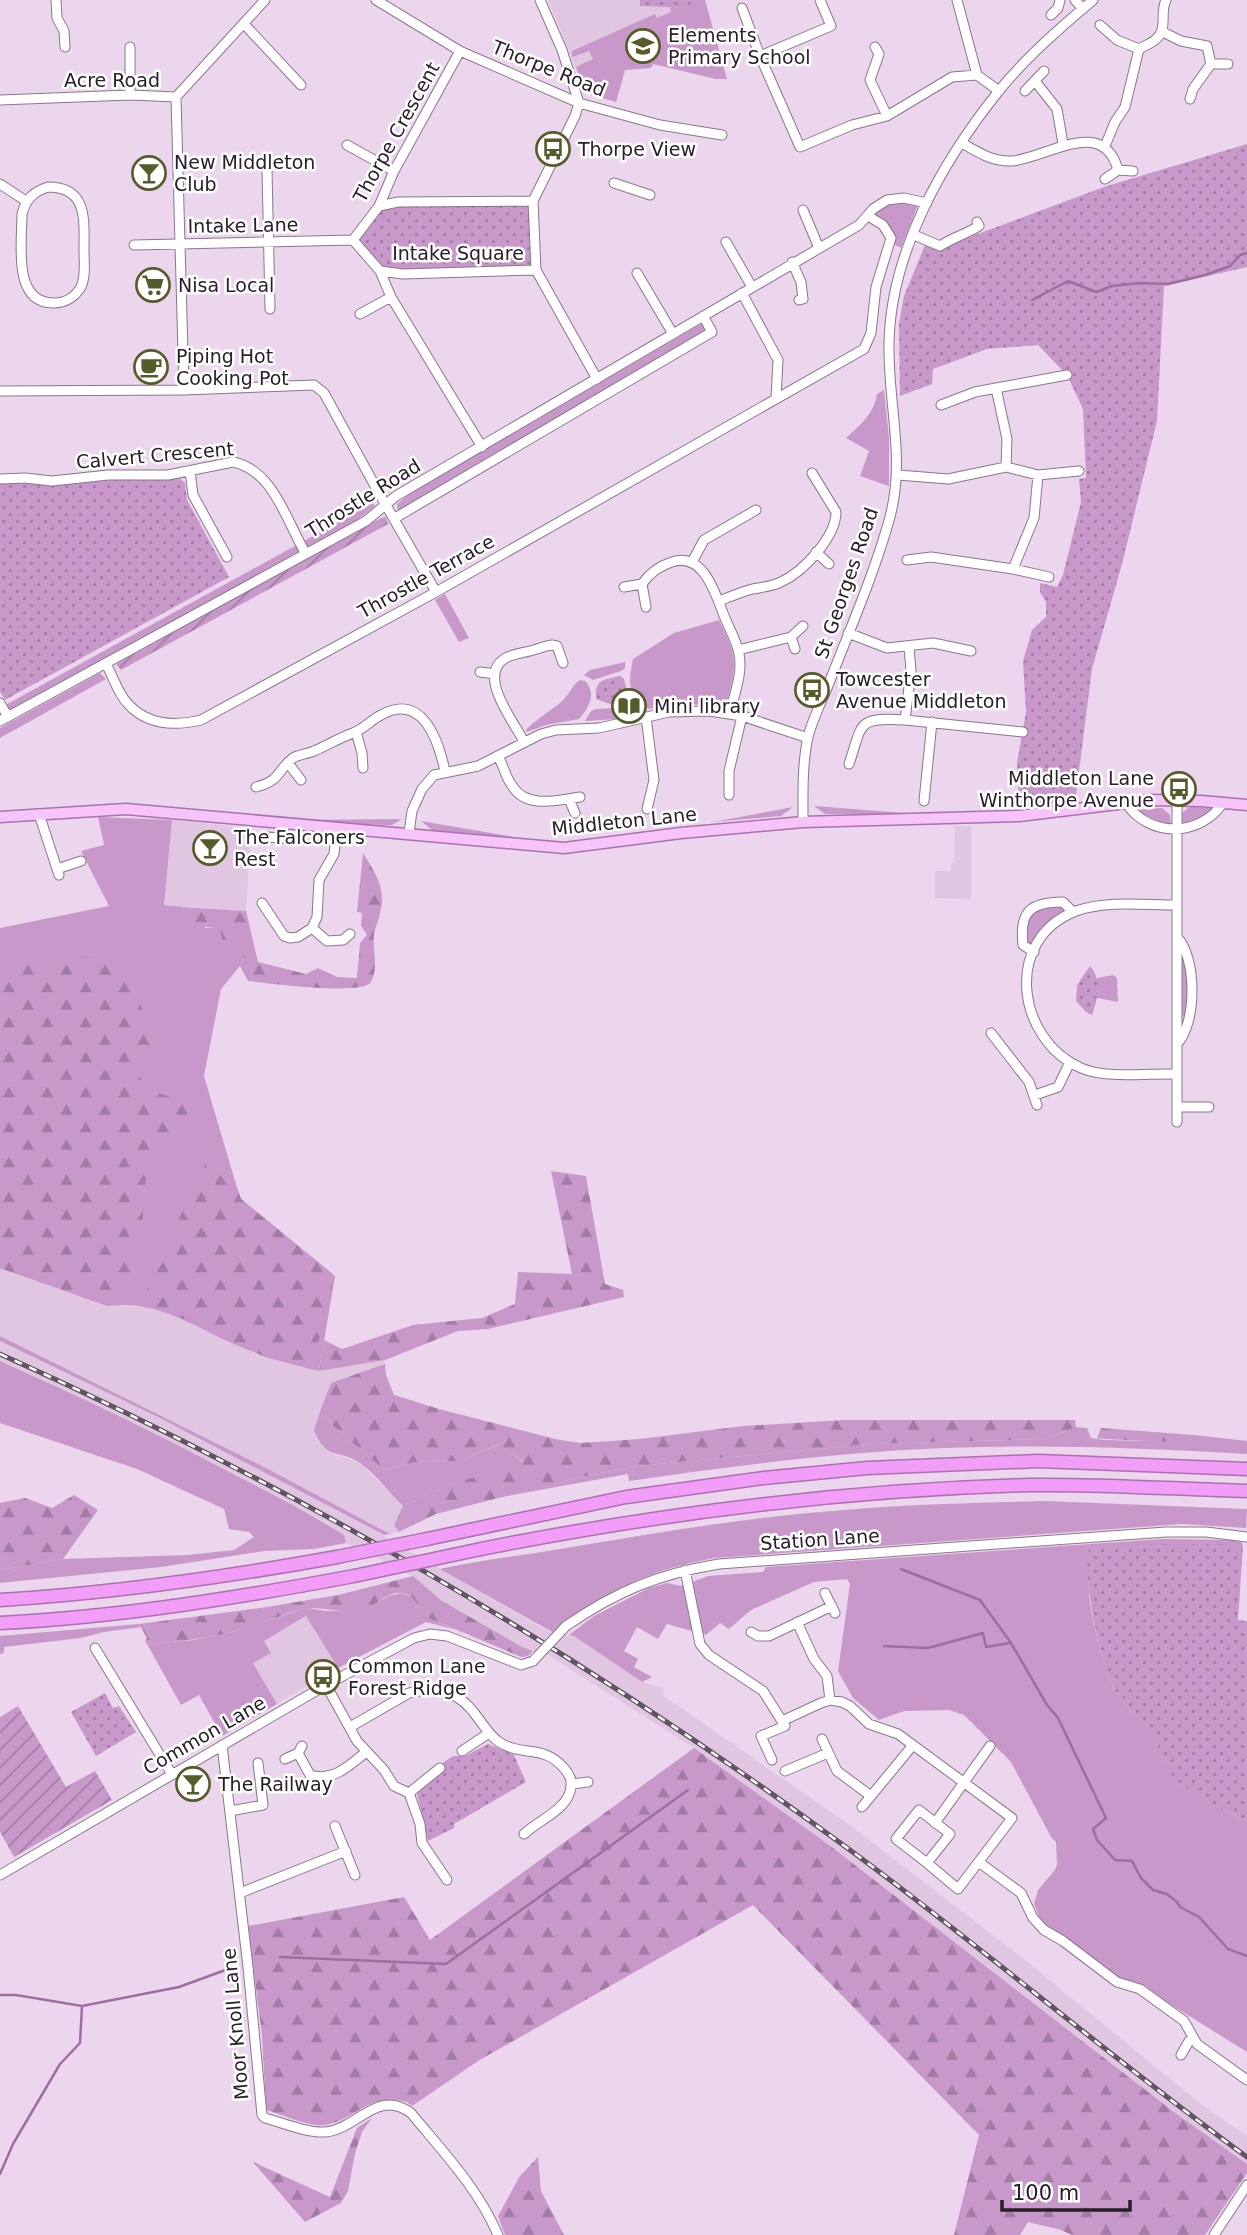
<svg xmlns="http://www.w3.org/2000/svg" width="1247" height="2235" font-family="'DejaVu Sans',sans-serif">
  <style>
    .built { fill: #e0c6e1 }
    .grass { fill: #c898ca }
    .forest { fill: url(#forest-firs) }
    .park { fill: url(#park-dots) }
    .garden { fill: url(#garden-furrows) }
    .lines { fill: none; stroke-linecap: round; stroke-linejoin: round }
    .stream { stroke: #9e6ea1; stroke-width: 2.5 }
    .minor-casing { stroke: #8a768b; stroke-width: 11 }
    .major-casing { stroke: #ab71af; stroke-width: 13 }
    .highway-casing { stroke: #ab71af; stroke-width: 15 }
    .minor { stroke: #fff; stroke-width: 9 }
    .major { stroke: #f7c4fa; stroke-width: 10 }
    .highway { stroke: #f29df7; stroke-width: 12 }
    .rail-casing { stroke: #615561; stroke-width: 5 }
    .rail { stroke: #fff; stroke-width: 2.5; stroke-dasharray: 8; stroke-linecap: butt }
    .minor-bridge-casing { stroke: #8a768b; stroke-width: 11; stroke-linecap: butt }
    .highway-bridge-casing { stroke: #ab71af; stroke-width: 15; stroke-linecap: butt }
    .minor-bridge { stroke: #fff; stroke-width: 9 }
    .highway-bridge { stroke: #f29df7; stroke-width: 12 }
    .labels { text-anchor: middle; stroke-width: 5; stroke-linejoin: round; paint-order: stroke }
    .poi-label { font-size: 19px; fill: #282028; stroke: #fff; text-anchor: start }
    .street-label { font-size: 19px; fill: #282028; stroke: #fff }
  </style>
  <defs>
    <pattern id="forest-firs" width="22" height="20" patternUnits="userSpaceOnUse" patternTransform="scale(1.75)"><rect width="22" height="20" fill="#c898ca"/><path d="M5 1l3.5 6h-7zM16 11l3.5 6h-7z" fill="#a27ca4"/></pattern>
    <pattern id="park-dots" width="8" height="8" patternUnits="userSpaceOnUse" patternTransform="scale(1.75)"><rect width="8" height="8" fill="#c898ca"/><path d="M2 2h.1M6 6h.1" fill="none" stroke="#a27ca4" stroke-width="1.8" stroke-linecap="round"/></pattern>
    <pattern id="garden-furrows" width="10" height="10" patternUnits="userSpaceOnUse" patternTransform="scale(1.75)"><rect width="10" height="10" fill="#c898ca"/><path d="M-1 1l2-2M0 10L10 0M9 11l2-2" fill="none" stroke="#a27ca4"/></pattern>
  </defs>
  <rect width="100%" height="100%" fill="#ecd6ed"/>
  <!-- built -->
  <path class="built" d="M548 0H704L716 79 653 64 651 68 625 70 616 102 586 93Z
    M172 820 251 828 246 911 164 905Z
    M955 826H971V899L935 898V871H951V863L954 862Z
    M0 1268 108 1306 118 1305 164 1310 265 1357 319 1371 385 1360V1364L332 1383 314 1430 333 1454 359 1462 403 1506 394 1525 399 1532 390 1534 266 1468 0 1336Z
    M0 1341 158 1417 264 1472 384 1536 549 1632 574 1636 642 1682 663 1688 664 1696 668 1699 851 1826 1020 1956 1202 2105 1247 2136V2164L1174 2112 829 1845 694 1748 548 1655 522 1648 442 1601 413 1576 346 1543 344 1535 323 1521 209 1461 61 1388 0 1361Z
    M307 1616 338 1668 277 1704 253 1663 271 1653 264 1641Z"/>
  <!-- grass -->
  <path class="grass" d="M693 0H705L727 79H716L653 64 651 68 625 70 616 102 586 93 576 67 593 59 589 51 572 57V51L655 14 657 18 671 12 670 7 691 8Z
    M903 201 918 205 901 248 895 245C893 229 888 223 874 215L884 206Z
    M703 323 706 328 704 334 398 512 397 504 412 492Z
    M884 390 889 437V486L860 476 869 451 846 438C860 425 874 414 877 394Z
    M373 503 375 506 352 524 0 718V708Z
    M445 594 469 638 459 642 435 600Z
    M719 620C738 658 737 662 727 702L719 706 685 704 649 709C627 694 628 684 633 659L674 633Z
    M625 662V668L621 671 593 680 584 675 590 670Z
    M100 673 106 679 0 738V728Z
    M580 680 585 681C597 693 589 708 579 719L546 725 527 732 526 730C537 718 550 712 562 701 569 695 572 685 580 680Z
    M634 707 641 712 616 719 585 721 591 711 597 709Z
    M814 806 918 814H825Z
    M793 807 781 816 713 822Z
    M1162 808 1170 815 1171 827 1134 810Z
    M1188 808 1191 807 1215 808 1211 813 1182 827V813Z
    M98 817 172 820 164 905 183 907 185 916 206 928 220 927 244 935V954L240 966 221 989 204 1076 240 1198 335 1276 319 1371C292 1364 266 1357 241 1347 197 1329 159 1299 108 1306L0 1268V928L109 906 81 851 104 845Z
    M402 819 392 825H384L295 820Z
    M421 821 543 842 432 830Z
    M1064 906 1065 913 1031 946 1026 944V920L1040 907Z
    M1185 959C1190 979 1189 997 1186 1017L1180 1016V960Z
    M1113 975 1117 978 1118 1002 1097 998V978Z
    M0 1336 266 1468 390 1534 384 1535 158 1417 0 1341Z
    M0 1361C81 1397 162 1436 241 1478 276 1496 311 1514 344 1535L346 1543 314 1549 264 1551 161 1567 0 1583V1570L63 1559 188 1555 234 1550 254 1537 249 1532 229 1529 224 1509 137 1469 0 1423Z
    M321 1409 331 1424 384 1470 416 1462 461 1461 499 1444 524 1463 447 1485 403 1506C389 1493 376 1474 360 1463 338 1448 327 1462 314 1430Z
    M1076 1427 1087 1428 1091 1438 1104 1440 1194 1442V1435L1247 1441V1454C1147 1448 1046 1444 945 1448 839 1452 734 1466 629 1481L628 1474 496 1498 577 1478 637 1466 871 1444 1046 1439Z
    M1045 1501 1247 1509 1246 1528 1182 1524 715 1558C647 1570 608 1590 554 1633L440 1569C480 1560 520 1556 560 1549 654 1533 749 1517 844 1510 911 1504 978 1503 1045 1501Z
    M1162 1539 1232 1540 1241 1542 1243 1545H1090C1090 1561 1088 1577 1089 1593 1090 1613 1106 1677 1116 1692 1125 1706 1138 1716 1149 1728 1159 1741 1161 1759 1170 1772 1185 1795 1223 1809 1247 1821V2052L1162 1999 1146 1986 1124 1981 1041 1921 1034 1904 1038 1890 1055 1870 1057 1864 1056 1842 1051 1837 1011 1762 964 1715 949 1710 904 1711 879 1720 853 1698 838 1671 850 1584 847 1579 814 1582 751 1610 729 1629 720 1623 706 1635 667 1624 658 1639 637 1627 624 1651 638 1659 634 1667 652 1677 642 1682 574 1636 569 1635 594 1616 649 1588 667 1583 681 1586 708 1576 763 1572 766 1567Z
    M401 1593 413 1597C425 1618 435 1621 457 1630L426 1622 338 1668 306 1616 264 1641 271 1653 253 1663 277 1704 222 1736 199 1695 181 1705 147 1644 194 1640 232 1632 307 1608 326 1611 363 1610 389 1596Z
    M139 1624 141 1627 104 1632 81 1638 4 1647V1653L0 1654V1636Z"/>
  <!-- forest -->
  <path class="forest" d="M363 853C375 872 387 889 380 913 379 920 375 927 374 934 372 948 379 969 371 982 362 996 268 983 248 981L240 966 244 954V936L230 944 222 939 220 928 193 926 184 916 183 907 246 911 258 962 306 974 318 968 337 977 357 978 360 943 367 935 361 926 362 913 357 912Z
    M72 956 128 959 147 1026 157 1046 138 1058 134 1073 158 1093 188 1102 185 1132C178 1137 168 1142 161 1148 144 1165 143 1196 143 1219L129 1234 133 1270 108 1306 0 1268V978C16 959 49 959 72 956Z
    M206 1162 223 1178 237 1187 241 1199 335 1276 313 1362 314 1370 265 1357 164 1310 142 1307 160 1252 196 1188Z
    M551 1171 586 1176 605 1284 623 1290 624 1297 488 1329 458 1331 385 1360 319 1371 324 1340 342 1349 413 1325 482 1318 515 1304 518 1272 572 1274Z
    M385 1364 386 1375 394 1395 439 1409 555 1439 580 1443 640 1439 743 1426 845 1420H1075L1076 1427 1046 1439 871 1444 637 1466 577 1478 436 1514 399 1532 394 1525 403 1506 447 1485 524 1462 498 1444 461 1461 416 1462 384 1470 331 1424 321 1409 331 1383Z
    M1101 1428 1194 1435V1443L1104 1439 1097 1438Z
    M74 1495 98 1510 63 1559 0 1570V1503L25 1498 52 1508Z
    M413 1576 442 1601 522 1647 533 1651 528 1656 521 1657 429 1618C419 1610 416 1595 402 1593 388 1591 376 1606 363 1610 346 1614 319 1606 304 1609 280 1615 256 1626 232 1632 204 1639 176 1642 147 1644L145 1641 147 1638 139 1624 267 1607 338 1595Z
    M694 1748 829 1845 1174 2112 1247 2164V2173L1205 2235H1072L1061 2230 1028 2222 1020 2235H954L979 2135 753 1905 478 2061 412 2106 407 2102C366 2092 359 2119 325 2125 307 2127 284 2115 266 2110L262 2035 248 1926 404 1897 430 1940Z
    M372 2118 362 2132 355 2153 348 2191 341 2203 305 2222 253 2162 330 2197 357 2128Z
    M538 2157 541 2191 564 2235H505L498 2216 520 2176Z"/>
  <!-- park -->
  <path class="park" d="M640 0H693L692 8 640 6Z
    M1247 144V267L1164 286 1157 421 1122 564 1092 669 1075 802 1019 808 1017 763 1026 712 1023 661 1032 630 1046 617V602L1040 592V583L1057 587 1063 575 1081 502 1079 479 1086 478 1083 409 1067 375 1038 345 987 349 933 369 932 384 900 396 899 323 904 296 927 240 940 246 959 241 1104 187Z
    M533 201 536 270 380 271 353 240 379 206Z
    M180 478 185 483 187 500 229 577 5 700 0 692V483L26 482 48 486 106 480Z
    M620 676 624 679 629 699 627 702 610 704 596 699C595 679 603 680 620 676Z
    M1090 966C1103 980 1097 1000 1092 1015L1086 1012 1076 1001 1077 985Z
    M1209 1544 1243 1545 1238 1620 1247 1621V1821C1221 1808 1189 1797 1170 1773 1162 1762 1159 1743 1150 1730 1139 1716 1124 1706 1115 1690 1100 1663 1081 1575 1090 1545Z
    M105 1693 113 1708 119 1706 136 1732 96 1756 71 1712Z
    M488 1744 514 1755 526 1782 454 1824V1828L428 1841 417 1794 444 1768 443 1763 453 1756H465Z"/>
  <!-- garden -->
  <path class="garden" d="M386 517 388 524 121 670 116 664 381 518Z
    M18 1706 66 1787 95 1771 112 1800 14 1857 0 1832V1717Z"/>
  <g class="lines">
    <!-- stream -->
    <path class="stream" d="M1032 300 1068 281 1096 292 1112 286 1139 283 1168 284 1205 275 1230 266 1240 255 1247 253
      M901 1569 980 1600 1011 1643 1047 1705 1058 1718 1106 1818 1093 1829 1097 1840 1115 1860 1132 1861 1141 1878 1153 1890 1167 1894 1177 1902 1180 1907 1199 1917 1228 1949 1247 1956
      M884 1646 928 1648 983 1633 986 1647 1010 1643
      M280 1957 446 1964 688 1790
      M0 1995H16L82 2006 179 1987 231 1968
      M0 2174 13 2144 60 2064 80 2043 82 2006"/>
    <!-- minor casing -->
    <g class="minor-casing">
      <path id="minor" d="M56 0 57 18 64 31 65 47
        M376 0 460 51 579 103 660 125 722 135
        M540 0 562 50 579 103
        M957 0 977 75
        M1075 0 1083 9
        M742 8 760 56 800 147 852 125 887 116 952 77 977 75 999 91
        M1051 15 1058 8 1060 0
        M244 24 301 85
        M1100 25 1117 40 1139 49
        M1163 32 1181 41 1207 46 1211 64 1193 89 1190 99
        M875 47 879 54 870 80 887 116
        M460 51 394 171 379 206 353 240 380 271 391 297 482 447
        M760 56 831 26 820 0
        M1211 64H1228
        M1035 81 1057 109 1063 144
        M1025 91 1044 71
        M130 95V47
        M176 97 184 390
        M0 100 130 95 176 97 265 0
        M579 103 575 116 533 201 536 270 597 379
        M962 143C977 152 993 162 1012 161 1047 158 1103 115 1118 170L1133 171
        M347 145 394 171
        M1105 146 1115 122 1125 107 1139 49C1144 46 1150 44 1155 40 1169 29 1159 14 1166 0
        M267 169 270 309
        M1105 179 1118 170
        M614 183 650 195
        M0 184 26 201
        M48 187C88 187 84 220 84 250 84 262 86 276 81 287 75 297 65 303 54 303 12 304 22 242 22 214 26 199 33 192 48 187Z
        M379 206 398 202 533 201
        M803 210 819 248
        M914 235 940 246C954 237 966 234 979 226L977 222
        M726 242 752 287
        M134 245 353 240
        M792 262 801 282 803 299 799 300
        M380 271 403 274 536 270
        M637 273 673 334
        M742 293 778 360 776 398
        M360 314 391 297
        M996 388 1067 375
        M0 391 184 390 314 385 324 393 380 495 436 592
        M941 405 975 392 996 388 1007 439 1006 467
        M190 471 193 495 227 557
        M898 475 948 479 1006 467 1038 475 1079 471
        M0 479 25 478 52 481 108 475H168L233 462C274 470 287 523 306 554
        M395 518 712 332 703 316
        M816 552 829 564
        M907 560 931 557 1013 569 1034 518 1038 475
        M692 562 704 540 756 510
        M1013 569 1049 577
        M624 587 642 584
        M719 601C729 597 739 593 749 590 760 587 771 587 781 582 803 572 836 537 836 512L812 473
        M646 607 642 584C649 574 659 566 672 562 704 551 716 596 725 618 730 630 737 642 739 654 743 673 734 695 730 713
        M848 633 887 648 933 643 971 651
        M791 637 795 649
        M738 650 791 637 803 626
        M106 664C113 676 118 694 128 704 148 726 175 726 201 720L436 592 864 349 871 333 876 287 891 238 883 225 868 216
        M480 672 495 674
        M0 703 8 717
        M646 717 654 780 647 809
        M905 720 1023 732
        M0 721 366 521 396 496 859 225 873 209 887 200 904 198 927 203
        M356 732 362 753 363 768
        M524 742C515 723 477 677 504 659 511 654 522 653 530 651 538 649 544 646 552 645L557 646 563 663
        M499 758C504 767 506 779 513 787 527 809 559 800 580 797
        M288 763 301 780
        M849 764C863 723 856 717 905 720L911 671 909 647
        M256 787C281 781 277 770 293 758 299 754 308 754 314 751 328 745 339 738 353 733 364 729 371 720 381 715 422 692 438 739 445 771
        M729 795V771L742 716
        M569 799 575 813
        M924 801 932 722
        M1126 803C1149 838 1200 837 1223 803
        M39 814 59 875
        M803 822C803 795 802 764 808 737 813 717 824 697 831 678 851 627 873 576 888 524 907 462 888 407 889 345 890 253 942 162 998 92 1025 58 1060 28 1093 0
        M409 833 412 811 422 789 434 775 478 766 541 734 556 730 599 728 669 712 709 711 742 716 808 738
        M266 837 283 838 284 824
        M57 869 81 861
        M262 903 284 936 290 938 298 937 312 928 317 917 319 880 334 854 337 828
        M312 928 327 941 343 940 350 934
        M1034 952 1023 945C1019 912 1030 902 1063 902L1073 912
        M991 1033 1029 1082 1037 1105
        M1177 1044C1197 1023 1197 958 1177 937
        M1177 1074C1149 1073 1106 1079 1081 1068 1016 1039 1003 939 1076 911 1107 900 1145 905 1177 905
        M1035 1095 1058 1087 1070 1062
        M1177 1107H1209
        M1177 1122V800
        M685 1570 700 1644 709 1655 763 1691 785 1726 761 1736 772 1760
        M825 1593 835 1613
        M797 1622 814 1659 827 1676 830 1700
        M566 1626C617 1591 658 1574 719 1564L1166 1532H1206L1247 1537
        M751 1632 758 1636H769L832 1606
        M95 1648 171 1773
        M326 1685 357 1741 384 1770 394 1786 409 1793 420 1824 422 1843 447 1880
        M782 1721 821 1703 830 1700 842 1702 850 1706 869 1724 898 1734 1012 1818 958 1889 927 1863
        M350 1727 409 1693C440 1685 460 1692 478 1718 485 1727 490 1736 499 1742 522 1757 542 1744 563 1767 568 1773 572 1778 571 1786 570 1809 538 1820 524 1834
        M822 1739 837 1771 871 1796
        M222 1745 248 1967 262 2115 265 2118C283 2123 306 2133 325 2132 358 2129 377 2088 411 2113 443 2152 478 2188 498 2235
        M462 1751 489 1733
        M298 1753 310 1775C333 1782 349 1766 366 1752
        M285 1759 298 1753 302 1746
        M785 1771 828 1753
        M572 1784 588 1782
        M409 1793 440 1768
        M862 1807 913 1745
        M919 1810 950 1834 927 1863 896 1839Z
        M230 1811 263 1805 258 1763
        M935 1823 990 1746
        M335 1826 355 1875
        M980 1863 1021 1893 1033 1918 1044 1930 1063 1941 1117 1982 1140 1989 1184 2021 1197 2044 1247 2080
        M0 1875 326 1685 414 1638 430 1634 447 1636 521 1665 533 1661
        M240 1893 346 1851
        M1181 2055 1189 2041 1193 2039
        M1214 2235 1247 2185"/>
    </g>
    <!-- major casing -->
    <g class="major-casing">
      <path id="major" d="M0 817 126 809 564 848 681 833 803 822 1019 816 1151 800 1201 801 1247 805"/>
    </g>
    <!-- highway casing -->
    <g class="highway-casing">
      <path id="highway" d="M427 1539 626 1497 764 1478 867 1468 1038 1461 1247 1469
        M481 1549C662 1513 844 1490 1029 1485 1102 1484 1175 1489 1247 1491
        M0 1600C113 1593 226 1577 337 1557
        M0 1623C119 1617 237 1598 354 1576"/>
    </g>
    <!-- minor -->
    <use href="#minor" class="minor"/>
    <!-- major -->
    <use href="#major" class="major"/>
    <!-- highway -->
    <use href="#highway" class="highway"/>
    <!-- rail casing -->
    <g class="rail-casing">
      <path id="rail" d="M0 1354C294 1486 579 1652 839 1842 978 1943 1108 2056 1247 2157"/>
    </g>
    <!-- rail -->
    <use href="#rail" class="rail"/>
    <!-- minor-bridge casing -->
    <g class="minor-bridge-casing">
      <path id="minor-bridge" d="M533 1661 566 1626"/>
    </g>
    <!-- highway-bridge casing -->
    <g class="highway-bridge-casing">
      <path id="highway-bridge" d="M337 1557 427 1539
        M354 1576 481 1549"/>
    </g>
    <!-- minor-bridge -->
    <use href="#minor-bridge" class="minor-bridge"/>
    <!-- highway-bridge -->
    <use href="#highway-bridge" class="highway-bridge"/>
  </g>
  <!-- icons -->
  <defs>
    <g id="school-ring" transform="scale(1.75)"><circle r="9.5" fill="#fff" stroke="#565b29" stroke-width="1.5"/><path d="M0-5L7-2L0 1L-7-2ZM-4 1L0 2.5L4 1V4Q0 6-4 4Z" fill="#565b29"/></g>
    <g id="bus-ring" transform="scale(1.75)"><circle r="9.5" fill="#fff" stroke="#565b29" stroke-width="1.5"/><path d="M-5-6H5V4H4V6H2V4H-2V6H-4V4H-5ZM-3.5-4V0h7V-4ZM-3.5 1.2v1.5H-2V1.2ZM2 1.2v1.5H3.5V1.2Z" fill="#565b29"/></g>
    <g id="bar-ring" transform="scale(1.75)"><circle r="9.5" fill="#fff" stroke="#565b29" stroke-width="1.5"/><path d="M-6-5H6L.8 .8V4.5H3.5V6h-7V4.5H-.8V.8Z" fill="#565b29"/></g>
    <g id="supermarket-ring" transform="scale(1.75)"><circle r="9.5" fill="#fff" stroke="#565b29" stroke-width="1.5"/><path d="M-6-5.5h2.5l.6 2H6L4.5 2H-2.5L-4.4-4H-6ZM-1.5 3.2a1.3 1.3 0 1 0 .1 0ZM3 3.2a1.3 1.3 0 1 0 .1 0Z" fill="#565b29"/></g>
    <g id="cafe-ring" transform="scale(1.75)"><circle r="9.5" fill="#fff" stroke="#565b29" stroke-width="1.5"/><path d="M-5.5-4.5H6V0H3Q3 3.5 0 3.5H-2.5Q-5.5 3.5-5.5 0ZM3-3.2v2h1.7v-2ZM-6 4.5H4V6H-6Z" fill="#565b29"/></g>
    <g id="library-ring" transform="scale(1.75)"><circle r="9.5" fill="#fff" stroke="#565b29" stroke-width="1.5"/><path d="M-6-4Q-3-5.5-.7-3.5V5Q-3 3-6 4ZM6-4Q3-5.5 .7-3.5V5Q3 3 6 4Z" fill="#565b29"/></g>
  </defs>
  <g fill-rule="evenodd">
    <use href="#school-ring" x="643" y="46"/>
    <use href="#bus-ring" x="553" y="149"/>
    <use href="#bar-ring" x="149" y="173"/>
    <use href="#supermarket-ring" x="153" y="285"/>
    <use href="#cafe-ring" x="151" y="367"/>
    <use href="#bus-ring" x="812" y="690"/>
    <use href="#library-ring" x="629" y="706"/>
    <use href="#bus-ring" x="1179" y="789"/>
    <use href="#bar-ring" x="210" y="848"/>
    <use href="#bus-ring" x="323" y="1677"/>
    <use href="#bar-ring" x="193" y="1784"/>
  </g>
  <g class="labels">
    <!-- poi labels -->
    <g class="poi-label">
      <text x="668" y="42">Elements<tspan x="668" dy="22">Primary School</tspan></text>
      <text x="578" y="156">Thorpe View</text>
      <text x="174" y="169">New Middleton<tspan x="174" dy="22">Club</tspan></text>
      <text x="178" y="292">Nisa Local</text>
      <text x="176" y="363">Piping Hot<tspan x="176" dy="22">Cooking Pot</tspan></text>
      <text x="836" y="686">Towcester<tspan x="836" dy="22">Avenue Middleton</tspan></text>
      <text x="654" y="713">Mini library</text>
      <text x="1154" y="785" text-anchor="end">Middleton Lane<tspan x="1154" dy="22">Winthorpe Avenue</tspan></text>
      <text x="234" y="844">The Falconers<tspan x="234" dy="22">Rest</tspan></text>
      <text x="348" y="1673">Common Lane<tspan x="348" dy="22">Forest Ridge</tspan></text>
      <text x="218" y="1791">The Railway</text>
    </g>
    <!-- street labels -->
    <g class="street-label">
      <text transform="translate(549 68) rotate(22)" y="7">Thorpe Road</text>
      <text x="112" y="87">Acre Road</text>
      <text transform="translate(396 132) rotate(-61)" y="7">Thorpe Crescent</text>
      <text transform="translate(243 225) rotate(-1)" y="7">Intake Lane</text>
      <text x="458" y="260">Intake Square</text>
      <text transform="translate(155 455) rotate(-5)" y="7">Calvert Crescent</text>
      <text transform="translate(363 498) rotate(-32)" y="7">Throstle Road</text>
      <text transform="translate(426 576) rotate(-29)" y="7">Throstle Terrace</text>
      <text transform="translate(846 583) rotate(-71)" y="7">St Georges Road</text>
      <text transform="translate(624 821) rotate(-6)" y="7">Middleton Lane</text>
      <text transform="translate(820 1539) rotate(-4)" y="7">Station Lane</text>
      <text transform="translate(204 1735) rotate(-30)" y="7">Common Lane</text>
      <text transform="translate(235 2024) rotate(-95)" y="7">Moor Knoll Lane</text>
    </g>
  </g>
  <!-- scale -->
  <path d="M1002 2200v10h128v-10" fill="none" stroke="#282028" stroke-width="3.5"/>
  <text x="1012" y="2200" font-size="21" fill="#282028" stroke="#ffffff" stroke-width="5" paint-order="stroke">100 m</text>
</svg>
